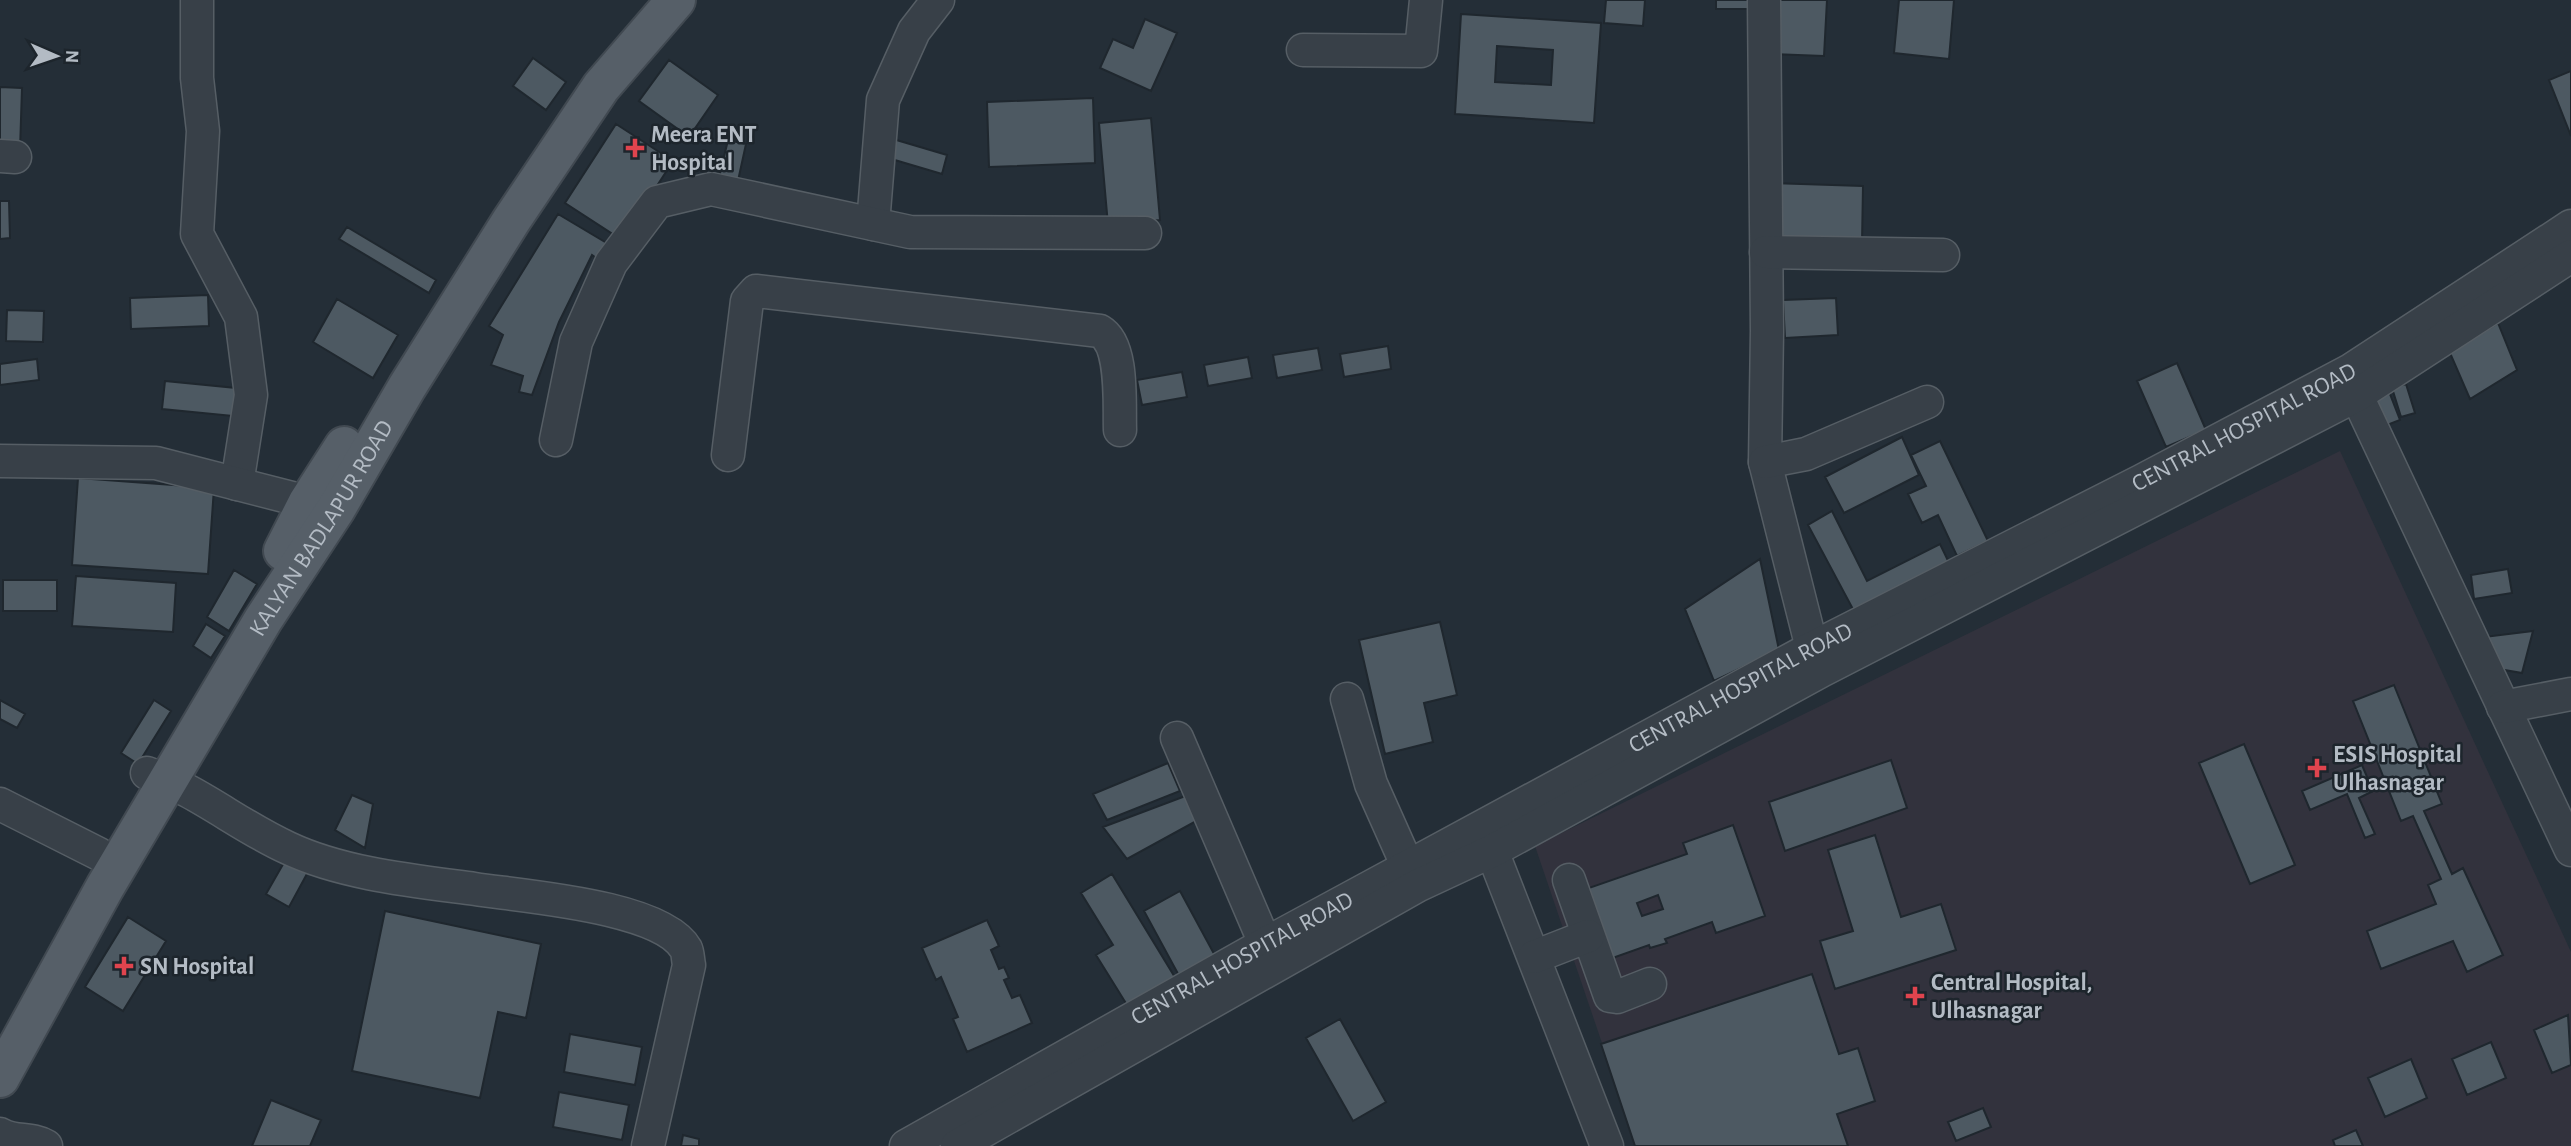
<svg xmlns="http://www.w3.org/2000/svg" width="2571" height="1146" font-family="'Alegreya Sans',sans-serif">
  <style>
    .medical { fill: #32323d }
    .building { fill: #4d5962; stroke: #1f272e; stroke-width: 2; fill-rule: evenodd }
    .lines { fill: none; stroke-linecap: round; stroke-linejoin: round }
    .minor-casing { stroke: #565e65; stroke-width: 35 }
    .major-casing { stroke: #414951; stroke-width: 42 }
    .minor { stroke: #384048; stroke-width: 32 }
    .major { stroke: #565f68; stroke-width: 38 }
    .health-dot { fill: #e0444e; stroke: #1d252c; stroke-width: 2.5 }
    .labels { text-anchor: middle; stroke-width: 5; stroke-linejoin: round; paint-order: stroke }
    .poi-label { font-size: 24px; font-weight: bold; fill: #b3bbc4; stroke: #1d252c; text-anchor: start }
    .street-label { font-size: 24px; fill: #b3bbc4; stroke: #1d252c }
  </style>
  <rect width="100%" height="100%" fill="#242e37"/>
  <!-- medical -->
  <path class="medical" d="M2340 451 2571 952V1146H1637L1535 846Z"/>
  <!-- building -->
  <path class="building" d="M1606 0H1645L1643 26 1604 23Z
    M1716 0H1750V9H1716Z
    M1777 0H1827L1824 56 1774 54Z
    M1899 0H1954L1949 59 1894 53Z
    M1461 14 1601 23 1594 123 1455 114ZM1497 46 1553 50 1551 85 1495 82Z
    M1145 19 1177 33 1151 91 1100 68 1113 39 1133 48Z
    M533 58 566 82 546 110 513 86Z
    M669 60 718 95 689 137 639 101Z
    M2571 71V136L2549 80Z
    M0 87 22 88 20 150 0 149Z
    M1093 98 1095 163 989 167 987 102Z
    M1151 118 1160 220 1108 225 1099 123Z
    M616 124 673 161 622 240 565 203Z
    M893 139 947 155 942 174 888 158Z
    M728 140 746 144 736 190 717 186Z
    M1771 183 1863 186 1862 243 1771 237Z
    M0 201H9L10 238 0 239Z
    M558 214 610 245 599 260 592 255 559 322 532 395 519 392 523 376 491 365 503 335 489 326Z
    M347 227 436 280 429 293 339 239Z
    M208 295 209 326 131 329 130 298Z
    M1836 298 1838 335 1785 338 1783 300Z
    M337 299 398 335 373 378 313 342Z
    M7 310 44 311 43 342 6 341Z
    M2498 323 2517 370 2470 399 2450 353Z
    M1388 346 1391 369 1344 377 1340 354Z
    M1318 348 1322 370 1277 378 1273 355Z
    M1248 357 1252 378 1208 386 1204 365Z
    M37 359 39 380 0 385V364Z
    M2177 363 2206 430 2166 447 2137 381Z
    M1182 372 1187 397 1142 405 1137 380Z
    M165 381 236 388 233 416 162 409Z
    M2406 384 2415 413 2401 417 2392 388Z
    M2388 389 2400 420 2382 427 2370 396Z
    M1902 437 1919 475 1844 513 1825 477Z
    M1940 441 1988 541 1957 556 1938 515 1922 523 1908 494 1926 486 1911 455Z
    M78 478 214 488 208 574 72 565Z
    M1832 511 1867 581 1940 544 1953 571 1855 613 1808 525Z
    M1760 559 1779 650 1714 681 1685 609Z
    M2508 569 2512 593 2474 599 2471 575Z
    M234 570 257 584 229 631 207 617Z
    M76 576 176 583 173 632 72 626Z
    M3 580H57V611H3Z
    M1440 622 1457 695 1424 703 1433 742 1385 754 1359 640Z
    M206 624 225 636 211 658 193 646Z
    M2533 631 2522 673 2499 669 2484 637Z
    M2394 685 2442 804 2424 811 2452 874 2463 868 2503 955 2467 972 2453 941 2381 969 2367 931 2436 904 2428 885 2441 879 2413 816 2401 821 2353 701Z
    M0 700 25 714 17 728 0 719Z
    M154 700 171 711 138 764 121 753Z
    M2244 744 2295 865 2250 884 2199 763Z
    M1891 760 1907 808 1785 851 1769 802Z
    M1168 763 1180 791 1107 820 1093 794Z
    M2362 765 2373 791 2359 798 2375 834 2365 838 2347 794 2310 810 2302 791Z
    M352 795 373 804 365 848 335 830Z
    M1188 795 1200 819 1127 859 1103 827Z
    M1733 825 1765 916 1716 933 1712 922 1665 939 1667 943 1650 948 1649 945 1607 960 1583 890 1687 854 1683 843ZM1658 895 1663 909 1642 916 1637 903Z
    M1875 835 1901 917 1941 904 1956 950 1835 989 1820 941 1853 931 1828 850Z
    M286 859 308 872 289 907 266 894Z
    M1112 874 1179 984 1132 1013 1096 955 1113 945 1081 893Z
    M1180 891 1219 963 1183 983 1144 911Z
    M385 911 541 944 526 1018 498 1012 480 1098 352 1071Z
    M128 917 166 941 123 1011 85 987Z
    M987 920 999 946 991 950 999 969 1004 967 1009 978 1004 980 1012 998 1020 995 1032 1023 967 1052 953 1019 958 1017 941 977 936 980 922 948Z
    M1812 974 1839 1054 1858 1048 1875 1101 1837 1114 1848 1146H1635L1601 1044Z
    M2568 1015 2571 1065 2552 1073 2534 1030Z
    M1340 1019 1386 1102 1353 1121 1306 1038Z
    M570 1034 642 1047 635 1085 564 1072Z
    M2491 1042 2506 1078 2467 1095 2452 1059Z
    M2411 1059 2427 1098 2385 1117 2368 1078Z
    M559 1092 629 1105 622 1140 553 1127Z
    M271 1100 321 1120 310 1146H252Z
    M1983 1108 1991 1127 1956 1141 1948 1122Z
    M2356 1130 2363 1146H2335L2333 1140Z
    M683 1135 699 1139V1146H681Z"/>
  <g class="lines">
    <!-- minor casing -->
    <g class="minor-casing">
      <g id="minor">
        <path d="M197 0V78L203 131 197 234 241 317 251 395 237 484"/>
        <path d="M1764 0 1767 331 1765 462 1812 648 1820 666"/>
        <path d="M1303 50 1421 51 1426 0"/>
        <path d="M0 156 15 157"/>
        <path d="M873 224 883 100 914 31 938 0"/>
        <path d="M1766 252 1943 255"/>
        <path d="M2348 377 2571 850"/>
        <path d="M556 440 576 342 611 263 657 202 711 189 910 232 1145 233"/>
        <path d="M728 455 747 301 756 291 1100 331C1124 345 1119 403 1120 430"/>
        <path d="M0 461 156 463 331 508"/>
        <path d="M1765 462 1806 454 1927 402"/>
        <path d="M1347 699 1371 784 1408 867"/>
        <path d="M2503 707 2571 694"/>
        <path d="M1177 738 1273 962"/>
        <path d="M147 773C198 790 239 826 288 848 343 874 415 881 475 889 521 896 662 906 686 949 688 953 688 961 689 965L648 1146"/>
        <path d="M0 804 99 854"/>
        <path d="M1481 833 1492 851 1607 1146"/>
        <path d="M1569 880 1610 996 1617 997 1650 984"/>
        <path d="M1534 957 1588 936"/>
        <path d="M0 1134C15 1143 31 1137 46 1146"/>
        <path id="s1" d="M906 1146 1265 944 1812 648 2141 481 2351 370 2571 226"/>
        <path d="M957 1146 1417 886 1492 851 1823 670 2357 395 2571 256"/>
      </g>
    </g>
    <!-- major casing -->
    <g class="major-casing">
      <g id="major">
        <path d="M283 551 308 502 344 446"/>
        <path id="s2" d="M0 1078 105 887 263 620 336 509 407 387 511 221 601 87 676 0"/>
      </g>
    </g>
    <!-- minor -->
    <use href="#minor" class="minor"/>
    <!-- major -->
    <use href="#major" class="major"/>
  </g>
  <!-- markers -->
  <g class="health-dot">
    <path d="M631.5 137.5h7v7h7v7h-7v7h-7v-7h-7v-7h7z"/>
    <path d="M2313.5 757.5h7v7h7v7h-7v7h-7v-7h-7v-7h7z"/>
    <path d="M120.5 955.5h7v7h7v7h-7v7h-7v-7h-7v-7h7z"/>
    <path d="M1911.5 985.5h7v7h7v7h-7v7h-7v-7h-7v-7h7z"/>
  </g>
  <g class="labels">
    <!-- poi labels -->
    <g class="poi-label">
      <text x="651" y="142">Meera ENT<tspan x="651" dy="28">Hospital</tspan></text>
      <text x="2333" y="762">ESIS Hospital<tspan x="2333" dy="28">Ulhasnagar</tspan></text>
      <text x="140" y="974">SN Hospital</text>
      <text x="1931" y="990">Central Hospital,<tspan x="1931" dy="28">Ulhasnagar</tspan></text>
    </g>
    <!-- street labels -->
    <g class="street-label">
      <text dy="8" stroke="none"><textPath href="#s1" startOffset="1519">CENTRAL HOSPITAL ROAD</textPath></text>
      <text dy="8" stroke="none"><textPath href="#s2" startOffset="637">KALYAN BADLAPUR ROAD</textPath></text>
      <text dy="8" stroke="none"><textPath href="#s1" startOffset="952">CENTRAL HOSPITAL ROAD</textPath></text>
      <text dy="8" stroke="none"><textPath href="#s1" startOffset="385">CENTRAL HOSPITAL ROAD</textPath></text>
    </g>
  </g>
  <!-- north arrow -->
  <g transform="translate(56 56) rotate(92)" stroke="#1d252c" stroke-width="5" paint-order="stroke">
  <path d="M0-5L12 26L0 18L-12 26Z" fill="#b3bbc4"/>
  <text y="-10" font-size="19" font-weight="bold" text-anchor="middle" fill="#b3bbc4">N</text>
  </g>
</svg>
